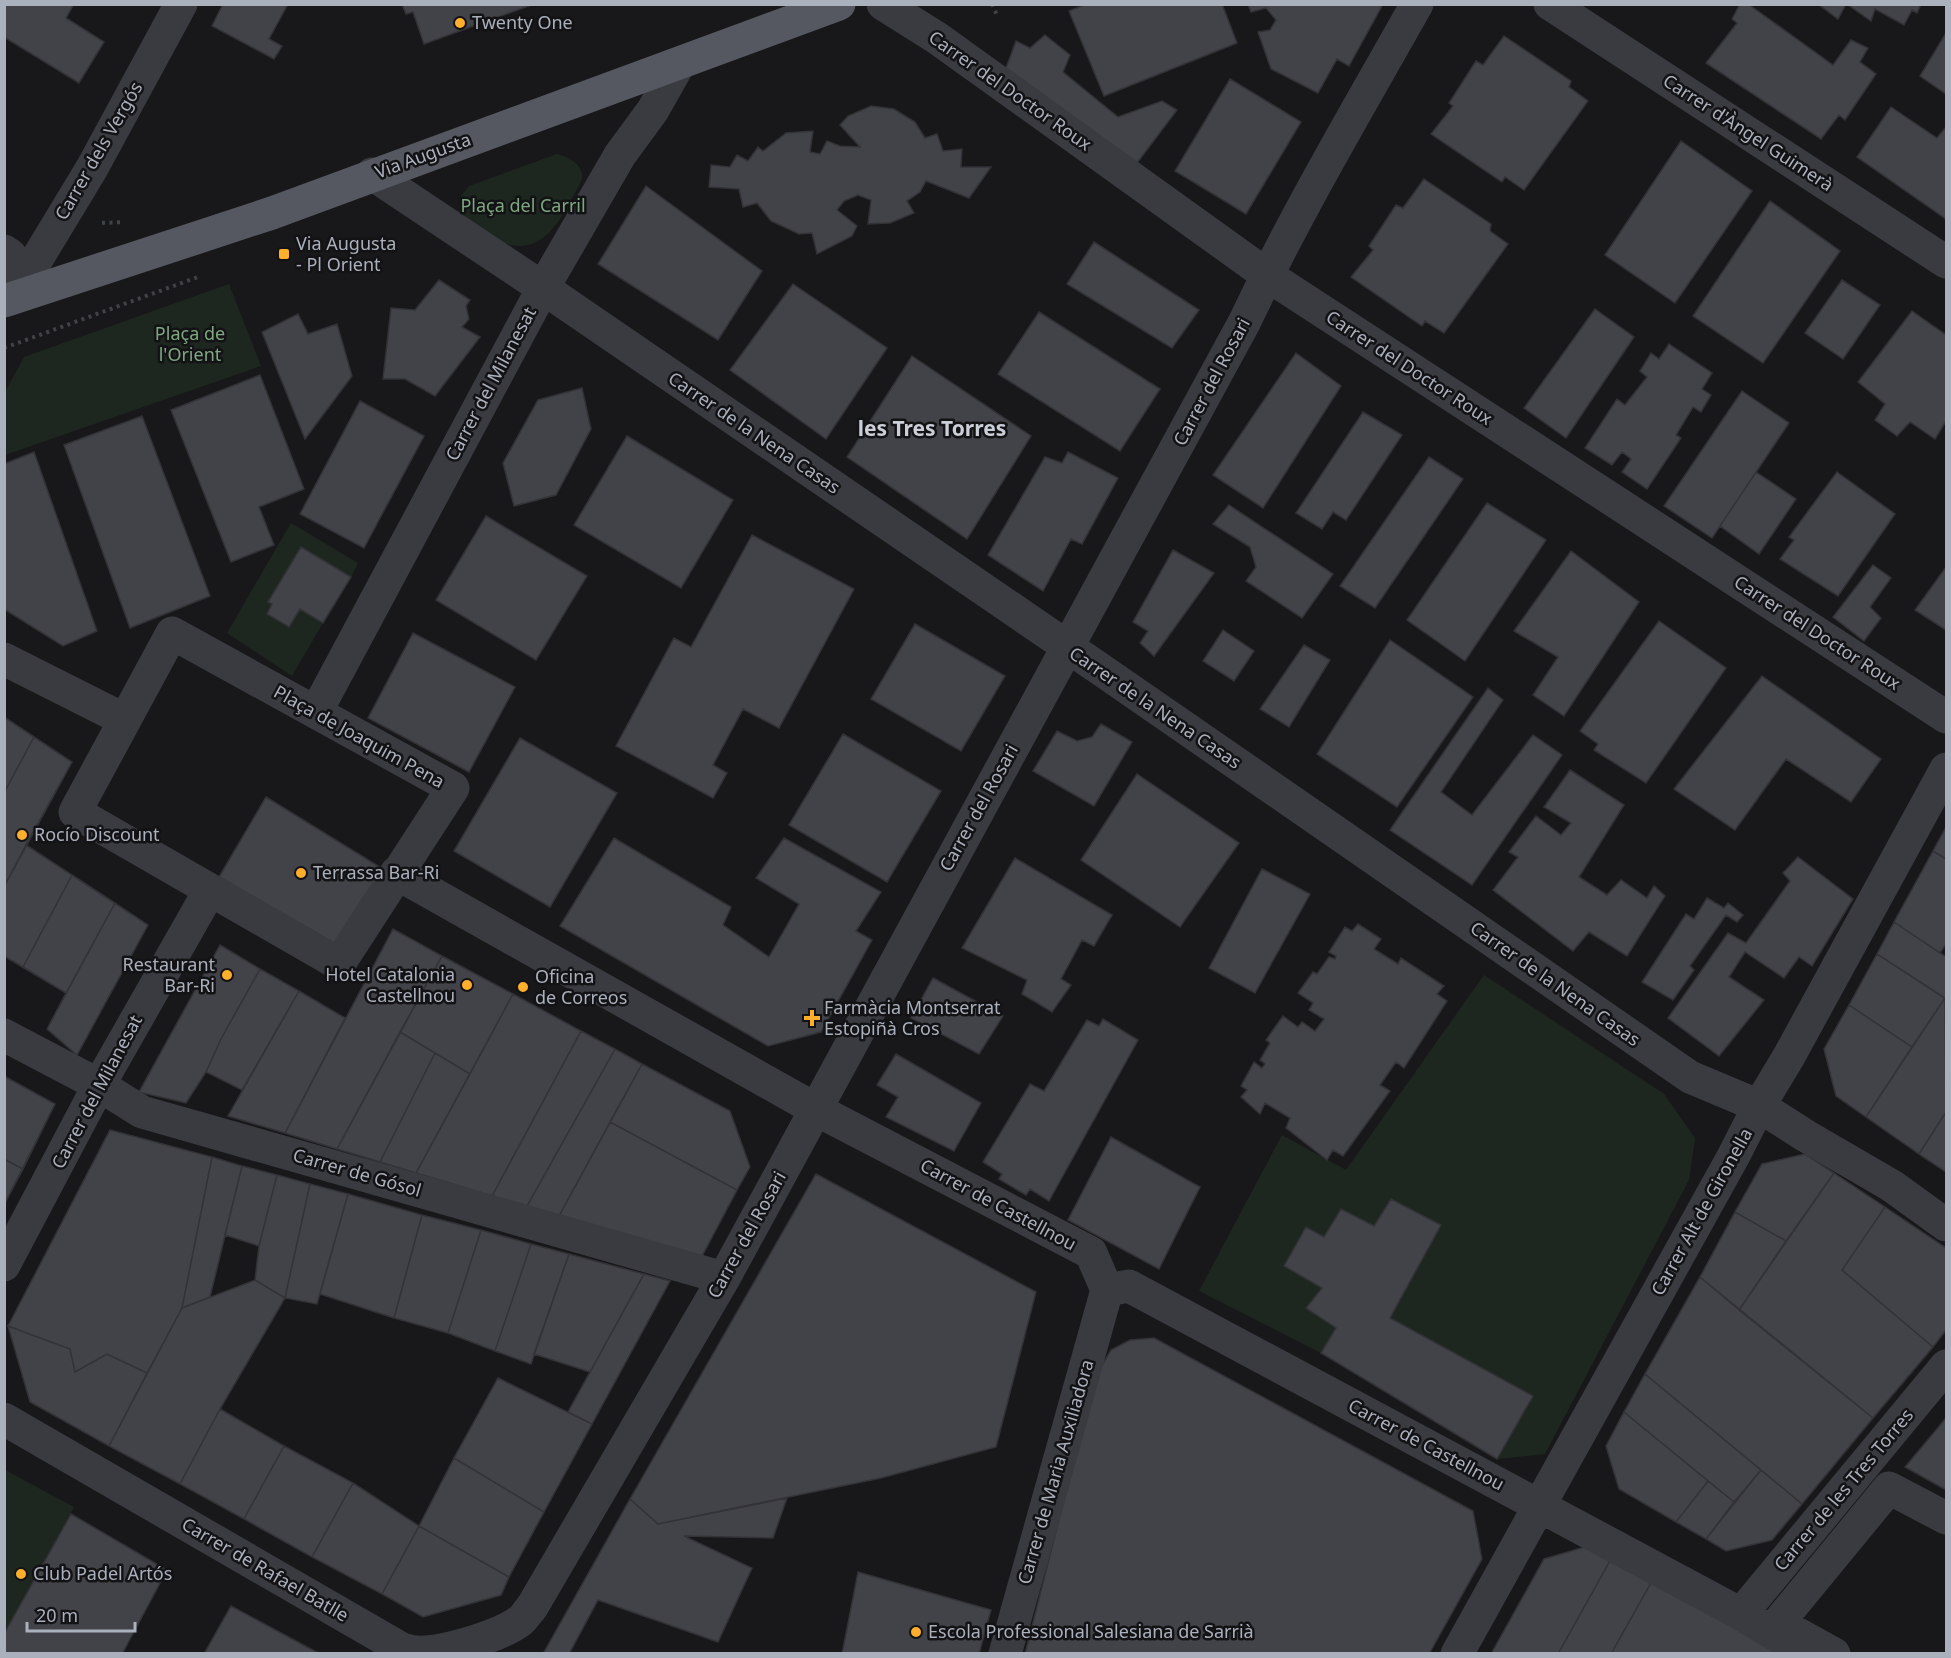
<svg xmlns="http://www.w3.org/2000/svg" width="1951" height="1658" font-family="'Noto Sans',sans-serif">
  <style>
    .green { fill: #1e271f }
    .building { fill: #424348; stroke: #323237; stroke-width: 1.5 }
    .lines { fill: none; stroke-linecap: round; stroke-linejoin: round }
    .path { stroke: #3f4247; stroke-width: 4; stroke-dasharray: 3 4.5; stroke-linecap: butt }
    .minor { stroke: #393b40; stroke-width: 33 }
    .major { stroke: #555860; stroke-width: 33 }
    .poi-dot { fill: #ffaf2c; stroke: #131316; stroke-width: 2 }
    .labels { text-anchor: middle; stroke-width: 5; stroke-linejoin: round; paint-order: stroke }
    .poi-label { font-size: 18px; fill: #aab0bc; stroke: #131316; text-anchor: start }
    .street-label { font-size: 18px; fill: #aab0bc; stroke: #131316 }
    .park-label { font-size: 18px; fill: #7fa880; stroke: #131316 }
    .quarter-label { font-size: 21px; font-weight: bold; fill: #cbcfd7; stroke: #131316 }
  </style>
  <rect width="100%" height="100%" fill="#18181b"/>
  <!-- green -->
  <path class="green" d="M557 154C567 156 583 164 582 177 581 184 575 192 572 198 560 222 542 252 510 245 491 240 474 223 459 212L461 196 469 186Z
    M229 284 261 366 5 455V392L24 357Z
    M291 523 358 563 351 577 301 547 268 602 272 604 267 614 289 627 300 609 323 623 292 676 227 633Z
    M1484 975 1664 1094 1695 1138 1689 1180 1545 1454 1497 1459 1532 1396 1390 1318 1441 1225 1392 1200 1374 1226 1341 1210 1324 1237 1306 1228 1284 1266 1322 1288 1306 1308 1336 1328 1321 1353 1199 1291 1282 1135 1346 1170Z
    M5 1470 74 1507 5 1634Z"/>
  <!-- building -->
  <path class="building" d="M4 4H74L66 18 104 42 79 83 4 37Z
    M223 4H288L269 39 282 46 274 59 212 26Z
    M402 4H534L424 44 413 12 406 14Z
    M1087 4H1222L1237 43 1104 96 1069 11Z
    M1248 4H1383L1349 66 1337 59 1318 93 1271 69 1258 32 1270 30 1276 20 1266 8 1251 12Z
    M1740 4H1748L1833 65 1851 40 1868 48 1860 62 1876 74 1845 120 1839 115 1821 139 1706 63 1737 23 1732 19Z
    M1818 4H1846L1838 19Z
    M1847 4H1921L1917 13 1912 10 1904 25 1875 9 1871 21Z
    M1946 33V94L1920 76Z
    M1045 35 1070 55 1063 72 1118 117 1162 101 1177 110 1137 163 1006 68 1016 41 1030 48Z
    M1504 36 1571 81 1569 87 1588 101 1524 190 1505 177 1502 182 1431 134 1453 106 1449 103 1476 61 1483 65Z
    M1230 79 1301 122 1246 214 1175 171Z
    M871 106 894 109 915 122 925 138 937 134 943 151 962 149 961 167H991L969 198 926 181 920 192 907 201 914 213 890 223 868 224 871 200 858 195 844 201 837 210 857 226 852 236 817 254 812 233 799 234 771 221 757 203 743 207 739 189 709 187 711 165 730 167 737 155 748 161 758 147 763 151 786 133 813 131 810 152 820 154 827 141 840 146 860 147 840 125 848 116Z
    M1891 107 1937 138 1946 127V219L1857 157Z
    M1681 141 1752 191 1675 303 1605 255Z
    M1424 179 1491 224 1490 231 1508 244 1444 333 1425 321 1422 326 1351 277 1373 250 1369 246 1396 205 1403 208Z
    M646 186 762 271 718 340 598 264Z
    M1770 201 1840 251 1763 363 1693 316Z
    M1094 242 1199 310 1172 348 1067 284Z
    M439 280 470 300 466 306 469 319 462 327 480 337 435 396 405 379H383L391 308 415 310Z
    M1842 280 1880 305 1843 359 1805 333Z
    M793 284 887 348 826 439 730 370Z
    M1595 309 1634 337 1566 438 1524 408Z
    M1912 311 1946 335V421L1935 439 1910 422 1897 436 1875 420 1885 404 1858 382Z
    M1039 312 1160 389 1120 451 998 374Z
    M298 314 308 334 337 324 352 376 305 439 262 332Z
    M1669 344 1712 373 1702 389 1711 395 1701 412 1693 407 1676 435 1681 438 1647 489 1622 472 1631 459 1622 452 1612 465 1585 448 1617 399 1625 405 1647 377 1640 371 1651 353 1659 359Z
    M1296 353 1341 386 1263 508 1213 475Z
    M912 356 1031 436 967 539 847 457Z
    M260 375 304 489 259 507 274 545 231 562 171 410Z
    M582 388 591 429 556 495 514 506 503 463 538 400Z
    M1742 391 1789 423 1712 538 1664 506Z
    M360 401 424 436 364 548 300 514Z
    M1363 412 1402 435 1346 520 1333 512 1322 529 1296 513Z
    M142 416 210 596 130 628 64 445Z
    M627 436 733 500 681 588 574 525Z
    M34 452 97 631 63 646 4 609V464Z
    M1068 452 1118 478 1082 544 1071 539 1043 591 988 555 1045 457 1062 463Z
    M1429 457 1463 479 1375 608 1340 586Z
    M1756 472 1796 499 1759 554 1720 526Z
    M1837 472 1895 514 1838 596 1780 559 1794 540 1789 537Z
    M1487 503 1546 540 1465 661 1407 620Z
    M1229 505 1333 574 1302 618 1246 581 1256 567 1250 547 1213 524Z
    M486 516 587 576 536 660 436 600Z
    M752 535 854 589 779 728 743 709 713 765 727 773 713 798 616 746 674 638 691 647Z
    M301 547 351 577 323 623 300 609 289 627 267 614 272 604 268 602Z
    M1173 550 1214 573 1154 656 1140 643 1148 631 1133 622Z
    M1571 551 1639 602 1564 716 1533 695 1558 657 1514 631Z
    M1873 565 1891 578 1870 607 1881 618 1864 641 1833 617Z
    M1946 567V630L1915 610Z
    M1659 621 1726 668 1646 783 1594 750 1598 744 1580 731Z
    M915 624 1005 676 961 751 871 699Z
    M1223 630 1254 651 1234 681 1203 661Z
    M413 633 515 687 469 772 368 718Z
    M1390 640 1473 697 1397 807 1317 754Z
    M1304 645 1330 660 1289 727 1260 709Z
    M1762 676 1881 759 1851 802 1786 759 1735 830 1674 789Z
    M1488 688 1503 700 1441 792 1472 815 1533 735 1562 755 1472 885 1390 830Z
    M4 717 72 762 26 845 148 925 77 1055 47 1029 66 993 4 956Z
    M4 717 34 737 4 793Z
    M1101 724 1132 742 1094 806 1033 771 1057 731 1077 741 1092 737Z
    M843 734 941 791 887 882 789 825Z
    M34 737 72 762 4 887V793Z
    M520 738 617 793 550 907 454 851Z
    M1570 770 1624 805 1579 877 1607 895 1621 880 1647 898 1654 886 1665 896 1627 956 1589 932 1573 951 1493 890 1518 857 1509 852 1536 816 1561 835 1571 823 1544 807Z
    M1137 774 1239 843 1180 927 1081 860Z
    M266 797 383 869 339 946 219 877Z
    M1946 827V859L1933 851Z
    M614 838 731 907 723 925 769 957 799 904 756 878 784 838 881 892 856 931 872 940 821 1032 768 1046 560 926Z
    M26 845 72 875 23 967 4 956V887Z
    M1933 851 1946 859V944L1940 953 1894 922Z
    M1798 857 1853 899 1812 966 1799 957 1784 978 1745 952 1729 977 1764 1000 1719 1056 1668 1018 1728 933 1746 943 1790 881 1783 873Z
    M1015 858 1112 915 1094 946 1082 940 1061 979 1071 985 1052 1012 1022 994 1027 980 962 948Z
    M1262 869 1310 894 1255 993 1209 968Z
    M72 875 115 903 66 993 23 967Z
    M1707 898 1724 908 1728 903 1743 915 1737 922 1726 915 1690 966 1694 970 1673 1000 1642 982 1686 914 1694 919Z
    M115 903 148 925 77 1055 47 1029Z
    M1894 922 1946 957V999L1877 954Z
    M1358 924 1381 939 1374 949 1398 964 1401 958 1444 986 1437 994 1447 1001 1404 1068 1396 1062 1380 1085 1390 1091 1343 1156 1333 1150 1327 1160 1286 1128 1290 1118 1265 1103 1260 1114 1241 1097 1247 1090 1241 1086 1254 1062 1262 1068 1265 1064 1260 1060 1270 1043 1266 1040 1283 1016 1298 1027 1302 1022 1315 1031 1324 1019 1309 1010 1313 1003 1298 993 1313 972 1317 974 1329 957 1335 959 1336 956 1329 952 1345 927 1352 931Z
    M393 929 442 956 337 1149 285 1133Z
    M220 945 260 969 221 1039 206 1072 186 1103 139 1092Z
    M1877 954 1945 998 1912 1047 1849 1005Z
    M442 956 513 994 470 1074 400 1032Z
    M260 969 299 991 242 1090 206 1072 221 1039Z
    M933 978 1003 1016 979 1054 911 1018Z
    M299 991 345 1018 285 1133 228 1116Z
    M513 994 581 1031 492 1196 416 1173Z
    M1945 998 1946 1112 1919 1154 1866 1117Z
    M1849 1005 1912 1047 1866 1117 1836 1096 1824 1049Z
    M1103 1019 1138 1040 1049 1201 1030 1189 1026 1195 999 1179 1002 1174 983 1162 1030 1084 1044 1091 1087 1020 1099 1026Z
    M581 1031 615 1049 527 1206 492 1196Z
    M400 1032 435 1053 380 1162 337 1149Z
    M615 1049 642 1064 559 1216 527 1206Z
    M435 1053 470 1074 416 1173 380 1162Z
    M896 1054 981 1103 954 1151 886 1117 898 1097 877 1085Z
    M642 1064 730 1111 750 1167 737 1190 610 1122Z
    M4 1076 55 1104 4 1205Z
    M4 1076 55 1104 23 1169 4 1159Z
    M1946 1112V1172L1919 1154Z
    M610 1122 737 1190 701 1258 559 1216Z
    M110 1130 212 1157 182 1308 147 1373 107 1354 75 1372 70 1349 8 1326Z
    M1111 1137 1200 1187 1159 1269 1068 1220Z
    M1805 1154 1834 1173 1786 1241 1735 1212 1762 1164Z
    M212 1157 242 1166 210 1297 182 1308Z
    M4 1159 23 1169 4 1205Z
    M242 1166 277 1175 259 1246 225 1235Z
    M1834 1173 1885 1207 1842 1270 1933 1347 1873 1418 1739 1310Z
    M816 1174 1036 1292 996 1447 881 1478 658 1524 630 1499Z
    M277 1175 310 1184 285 1298 255 1280 259 1246Z
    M310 1184 348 1194 317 1304 285 1298Z
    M348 1194 422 1215 394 1318 320 1294Z
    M1391 1199 1441 1225 1390 1318 1533 1396 1497 1459 1321 1353 1336 1328 1306 1308 1322 1288 1284 1266 1306 1227 1324 1237 1341 1209 1374 1226Z
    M1885 1207 1946 1248V1330L1933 1347 1842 1270Z
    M1735 1212 1786 1241 1739 1310 1700 1277Z
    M422 1215 481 1230 448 1333 394 1318Z
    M481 1230 531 1244 495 1351 448 1333Z
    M531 1244 569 1254 531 1364 495 1351Z
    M569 1254 644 1274 590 1372 534 1354Z
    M644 1274 670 1281 592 1424 568 1412Z
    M1700 1277 1873 1418 1802 1504 1645 1374Z
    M255 1280 285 1298 220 1409 180 1484 109 1446 182 1308Z
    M8 1326 70 1349 75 1372 107 1354 147 1373 109 1446 30 1402Z
    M1154 1338 1473 1511 1482 1559 1429 1654H1025L1095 1377 1111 1350 1130 1340Z
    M1645 1374 1761 1470 1734 1502 1624 1412Z
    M498 1378 592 1424 544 1512 454 1458Z
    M220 1409 284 1446 244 1519 180 1484Z
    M1624 1412 1708 1481 1676 1522 1619 1489 1606 1446Z
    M1946 1418V1490L1905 1467Z
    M284 1446 353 1483 312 1557 244 1519Z
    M454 1458 544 1512 509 1577 419 1526Z
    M1761 1470 1802 1504 1772 1540 1726 1551 1706 1539Z
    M1708 1481 1734 1502 1706 1539 1676 1522Z
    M353 1483 419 1526 382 1594 312 1557Z
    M787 1498 773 1538 684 1536 752 1568 718 1642 598 1600 569 1654H543L630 1499 658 1524Z
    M71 1514 167 1570 122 1654H4V1634Z
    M419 1526 509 1577 501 1595 423 1617 382 1594Z
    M1588 1546 1611 1559 1558 1654H1491L1544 1559Z
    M1611 1559 1652 1581 1611 1654H1558Z
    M858 1572 991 1610 979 1654H842Z
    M1652 1581 1783 1654H1611Z
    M231 1606 320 1654H204Z"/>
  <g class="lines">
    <!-- path -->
    <path class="path" d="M992 4 997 15
      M102 223 124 222
      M4 348 198 277"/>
    <!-- minor -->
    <path class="minor" d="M883 4 937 38 1267 275 1946 717
      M1550 4 1946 262
      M372 174 543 288 1103 671 1690 1077 1759 1106 1806 1136 1892 1186 1946 1225
      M4 251 10 255 14 272V297
      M14 297 92 168 181 4
      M172 633 453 788 339 964 75 812Z
      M4 659 125 720
      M316 712 543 288 620 155 653 110 679 64
      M396 873 815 1109 1091 1253 1107 1290
      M4 1035 99 1085 142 1112 724 1278
      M4 1265 99 1085 210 890
      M1107 1290 1129 1286 1741 1614 1808 1654
      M4 1419 402 1649C407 1650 412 1652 416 1652 441 1654 500 1636 520 1621 525 1617 528 1611 532 1607L724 1278 1245 321C1296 213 1358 109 1417 4
      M1741 1614 1946 1366
      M1005 1654 1107 1290
      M1457 1654 1733 1157 1759 1106 1788 1058 1946 769
      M1834 1654 1778 1623 1889 1488 1946 1518"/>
    <!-- major -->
    <path class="major" d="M4 301 272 213 839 4"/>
  </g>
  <!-- markers -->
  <g class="poi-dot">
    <circle cx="460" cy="23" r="6"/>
    <rect x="278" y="248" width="12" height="12" rx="3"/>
    <circle cx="22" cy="835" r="6"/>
    <circle cx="301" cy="873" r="6"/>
    <circle cx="227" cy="975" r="6"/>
    <circle cx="467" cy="985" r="6"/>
    <circle cx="523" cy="987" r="6"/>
    <path d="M809 1009h6v6h6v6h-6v6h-6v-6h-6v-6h6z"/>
    <circle cx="21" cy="1574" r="6"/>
    <circle cx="916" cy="1632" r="6"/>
  </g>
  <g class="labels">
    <!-- poi labels -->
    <g class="poi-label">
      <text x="472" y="29">Twenty One</text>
      <text x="296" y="250">Via Augusta<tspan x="296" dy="21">- Pl Orient</tspan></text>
      <text x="34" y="841">Rocío Discount</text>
      <text x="313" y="879">Terrassa Bar-Ri</text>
      <text x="215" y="971" text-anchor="end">Restaurant<tspan x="215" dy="21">Bar-Ri</tspan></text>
      <text x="455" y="981" text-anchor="end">Hotel Catalonia<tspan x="455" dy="21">Castellnou</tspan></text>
      <text x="535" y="983">Oficina<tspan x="535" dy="21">de Correos</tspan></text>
      <text x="824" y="1014">Farmàcia Montserrat<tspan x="824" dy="21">Estopiñà Cros</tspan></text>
      <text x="33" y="1580">Club Padel Artós</text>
      <text x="928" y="1638">Escola Professional Salesiana de Sarrià</text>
    </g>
    <!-- street labels -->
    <g class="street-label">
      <text transform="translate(1010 91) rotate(35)" y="6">Carrer del Doctor Roux</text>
      <text transform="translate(1748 133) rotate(33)" y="6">Carrer d'Àngel Guimerà</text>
      <text transform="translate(99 151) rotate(-60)" y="6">Carrer dels Vergós</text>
      <text transform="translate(423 156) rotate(-20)" y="6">Via Augusta</text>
      <text transform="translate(1409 368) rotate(33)" y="6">Carrer del Doctor Roux</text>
      <text transform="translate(1212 382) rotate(-62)" y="6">Carrer del Rosari</text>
      <text transform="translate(491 384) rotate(-62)" y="6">Carrer del Milanesat</text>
      <text transform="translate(754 433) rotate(34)" y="6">Carrer de la Nena Casas</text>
      <text transform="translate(1817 633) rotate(33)" y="6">Carrer del Doctor Roux</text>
      <text transform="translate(1155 708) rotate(34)" y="6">Carrer de la Nena Casas</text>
      <text transform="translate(359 737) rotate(29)" y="6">Plaça de Joaquim Pena</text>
      <text transform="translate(979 808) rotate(-61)" y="6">Carrer del Rosari</text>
      <text transform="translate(1555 984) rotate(35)" y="6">Carrer de la Nena Casas</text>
      <text transform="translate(97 1092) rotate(-62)" y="6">Carrer del Milanesat</text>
      <text transform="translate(357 1173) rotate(16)" y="6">Carrer de Gósol</text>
      <text transform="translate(998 1205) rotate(28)" y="6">Carrer de Castellnou</text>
      <text transform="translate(1702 1212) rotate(-61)" y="6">Carrer Alt de Gironella</text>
      <text transform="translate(747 1235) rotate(-61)" y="6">Carrer del Rosari</text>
      <text transform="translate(1426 1445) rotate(28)" y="6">Carrer de Castellnou</text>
      <text transform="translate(1056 1472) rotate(-74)" y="6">Carrer de Maria Auxiliadora</text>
      <text transform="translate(1844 1490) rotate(-50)" y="6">Carrer de les Tres Torres</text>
      <text transform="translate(265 1570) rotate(30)" y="6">Carrer de Rafael Batlle</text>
    </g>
    <!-- park labels -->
    <g class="park-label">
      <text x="523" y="212">Plaça del Carril</text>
      <text x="190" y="340">Plaça de<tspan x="190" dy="21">l'Orient</tspan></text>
    </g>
    <!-- quarter labels -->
    <g class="quarter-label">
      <text x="932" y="436">les Tres Torres</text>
    </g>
  </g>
  <!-- border -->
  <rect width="1951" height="1658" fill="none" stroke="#aab0bc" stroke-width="12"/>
  <!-- scale -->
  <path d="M27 1622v9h108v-9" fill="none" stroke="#aab0bc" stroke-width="3"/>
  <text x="36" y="1622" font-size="18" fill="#aab0bc" stroke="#131316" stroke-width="4.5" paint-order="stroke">20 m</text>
</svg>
